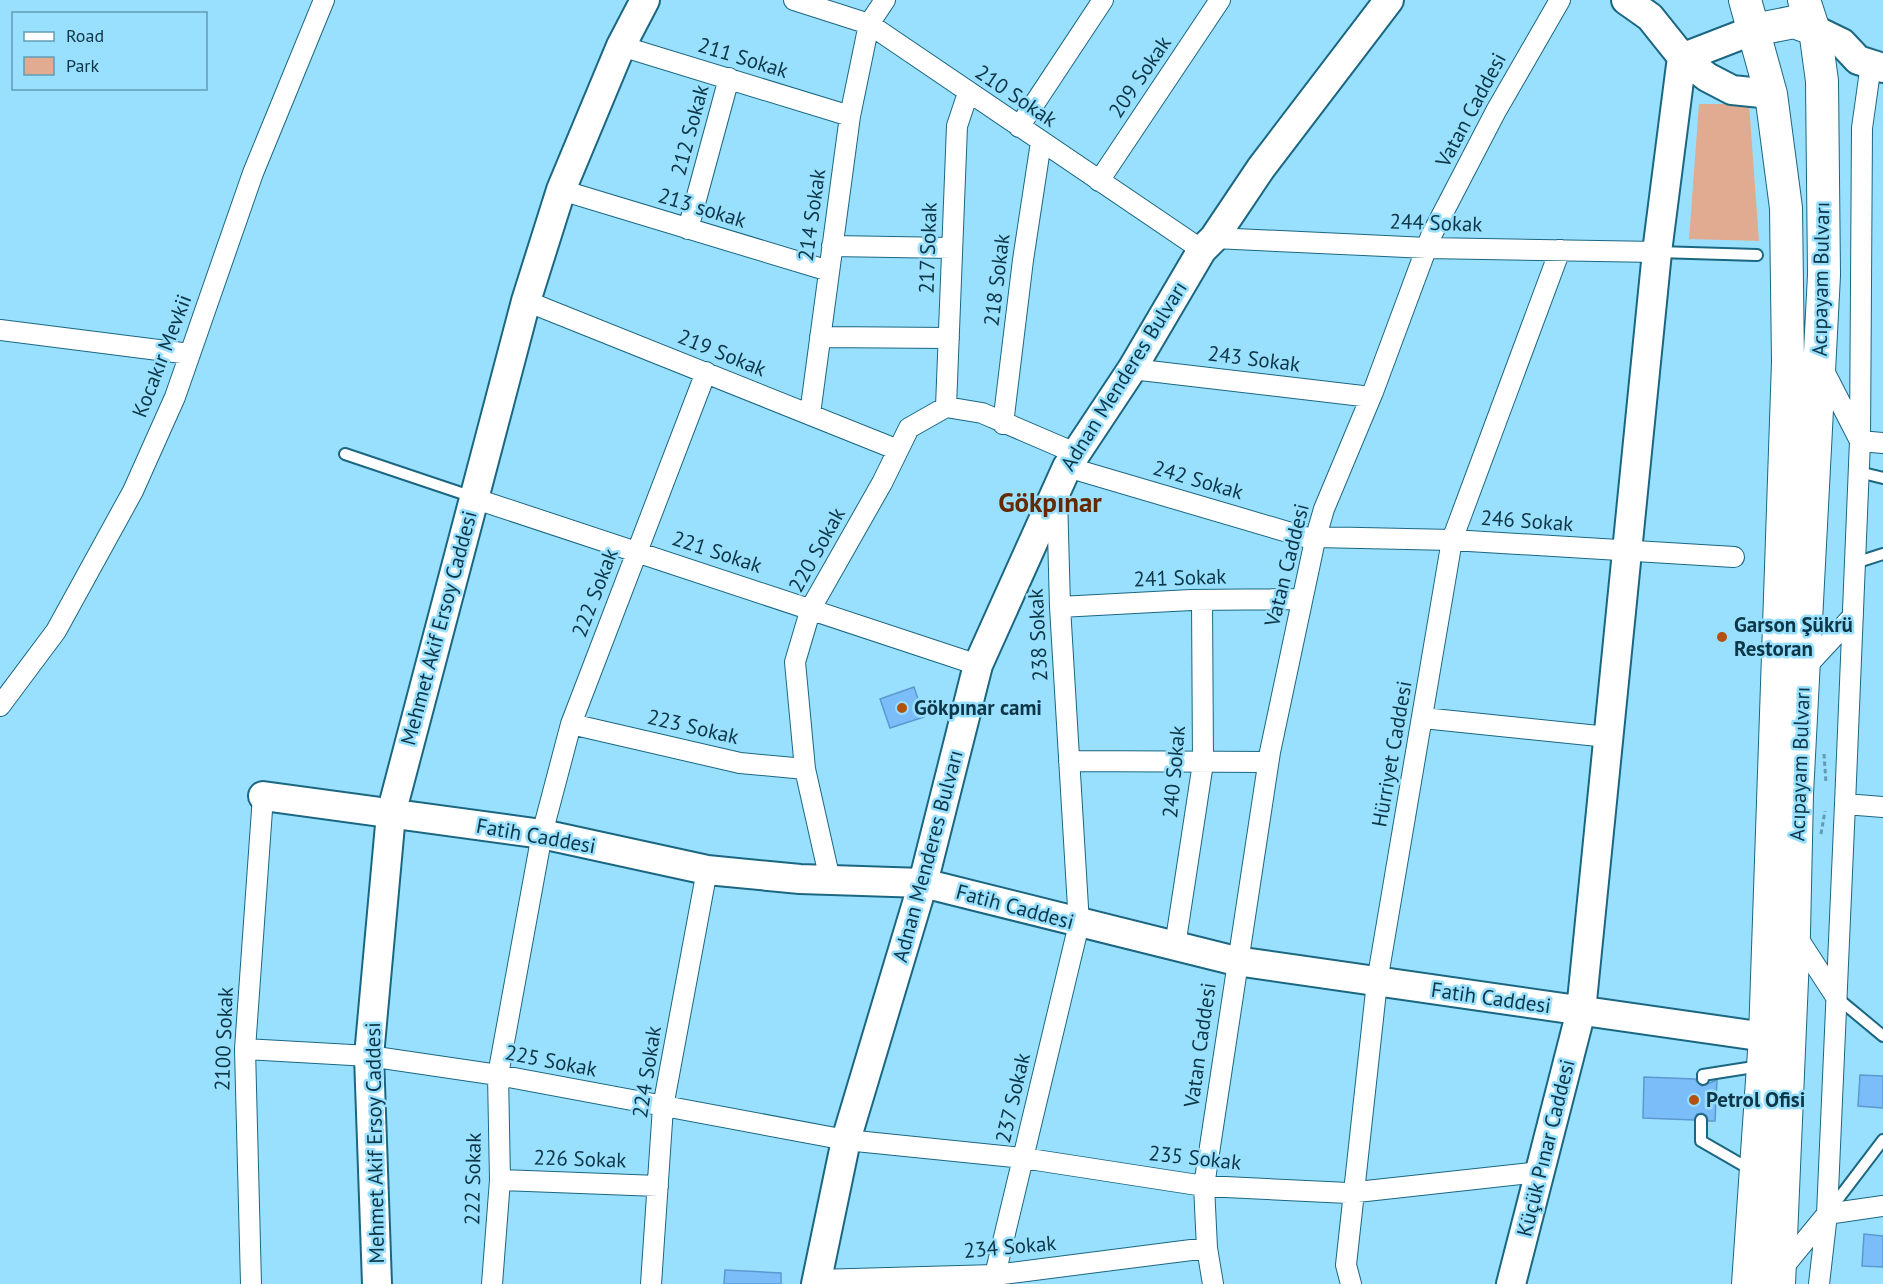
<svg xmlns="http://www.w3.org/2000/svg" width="1883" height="1284" font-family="'PT Sans',sans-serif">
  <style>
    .green { fill: #e0ab91 }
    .building { fill: #7bbdf9; stroke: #5c99d0; stroke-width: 1.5 }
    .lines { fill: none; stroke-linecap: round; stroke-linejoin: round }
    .lane-casing { stroke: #1b6782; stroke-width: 14 }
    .street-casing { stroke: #1b6782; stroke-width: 22 }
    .secondary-casing { stroke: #1b6782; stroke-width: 32 }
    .primary-casing { stroke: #1b6782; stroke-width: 34 }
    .path { stroke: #619cb5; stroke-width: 3; stroke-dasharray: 4.5 3; stroke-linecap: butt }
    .lane { stroke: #fff; stroke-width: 10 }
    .street { stroke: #fff; stroke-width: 20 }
    .secondary { stroke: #fff; stroke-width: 28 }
    .primary { stroke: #fff; stroke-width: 32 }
    .poi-dot { fill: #b25111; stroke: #99e0ff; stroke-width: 2 }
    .labels { text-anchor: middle; stroke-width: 5; stroke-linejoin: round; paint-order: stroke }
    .street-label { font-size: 21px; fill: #0d3646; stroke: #99e0ff }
    .poi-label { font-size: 21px; font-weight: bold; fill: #0d3646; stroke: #99e0ff; text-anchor: start }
    .district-label { font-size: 27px; font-weight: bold; fill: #662800; stroke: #99e0ff }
  </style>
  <rect width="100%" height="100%" fill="#99e0ff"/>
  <!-- green -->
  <path class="green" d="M1699 104H1749L1759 241 1689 239Z"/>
  <!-- building -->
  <path class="building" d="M914 687 924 717 890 728 880 699Z
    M1860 1075 1883 1076V1108L1858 1106Z
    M1644 1077 1695 1079 1702 1086 1717 1080 1715 1121H1708L1707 1116 1702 1113 1697 1114 1694 1120 1643 1118Z
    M1864 1234 1883 1236V1267L1862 1266Z
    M725 1270 781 1273V1284H724Z"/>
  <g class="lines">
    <!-- lane casing -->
    <g class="lane-casing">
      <path id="lane" d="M1658 252 1757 255
        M345 454 473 497
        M1859 472 1883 478
        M1855 563 1883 554
        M1836 997 1883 1036
        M1703 1079V1075L1760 1066
        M1701 1120V1141L1753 1171
        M1829 1211 1883 1140"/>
    </g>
    <!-- street casing -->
    <g class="street-casing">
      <path id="street" d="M794 0 869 24 1202 250
        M621 46 850 116
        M1019 127 1103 0
        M1099 181 1220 0
        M561 190 829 271
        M688 229 729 78
        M1214 238 1427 248 1657 252
        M832 246 952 248
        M526 301 898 450
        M0 330 190 354
        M820 337 949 338
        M1132 369 1371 397
        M1823 369 1860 441 1883 443
        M946 407 957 126 968 93
        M810 414 850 116 869 24 885 0
        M1003 424 1023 260 1041 142
        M1067 467 1315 540
        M473 498 978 665
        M1316 537 1452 540 1734 557
        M1060 607 1191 600 1302 599
        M1804 669 1853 616
        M0 706 56 631 133 491 175 397 253 173 324 0
        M1423 718 1608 737
        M571 724 740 763 805 769
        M1069 761 1268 762
        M1845 804 1883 807
        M830 880 805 769 795 662 811 608 882 483 909 428 946 407 982 413 1075 453
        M1795 934 1836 997
        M1175 946 1203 763 1202 600
        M245 1049 369 1056 498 1075 846 1140 1023 1158 1204 1186 1348 1193 1540 1172
        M500 1180 658 1186
        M1781 1270 1827 1214 1883 1206
        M817 1280 995 1275 1207 1248
        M251 1284 245 1049 263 796
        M492 1284 500 1180 498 1075 542 834 571 724 706 372
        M651 1284 663 1107 707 870
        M997 1284 995 1275 1079 924 1060 607 1057 496
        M1213 1284 1207 1248 1204 1186 1270 752 1315 540 1324 509 1373 392 1431 236 1496 111 1560 0
        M1351 1284 1346 1265 1377 982 1452 540 1560 250
        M1819 1284 1827 1214 1845 804 1860 441 1862 128 1871 64"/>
    </g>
    <!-- secondary casing -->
    <g class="secondary-casing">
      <path id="secondary" d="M1626 0 1650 17 1682 57 1707 77 1732 90 1771 94
        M1813 29 1842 43 1858 60 1883 68
        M1684 57 1754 30
        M263 796 542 834 707 870 800 879 923 883 1236 961 1765 1037
        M377 1284 369 1056 391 814 526 301 561 190 621 46 645 0
        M816 1284 846 1140 923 883 978 665 1067 467 1132 369 1202 250 1214 238 1261 168 1389 0
        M1511 1284 1581 1011 1657 252 1682 57"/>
    </g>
    <!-- primary casing -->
    <g class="primary-casing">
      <path id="primary" d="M1745 0 1771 94 1786 208 1788 362 1765 1037 1748 1284
        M1754 30 1794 22 1813 29
        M1779 1284 1794 933 1797 794 1824 275 1822 81 1816 37 1804 0"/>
    </g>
    <!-- path -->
    <path class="path" d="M1824 754 1826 783
      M1821 834 1825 811"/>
    <!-- lane -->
    <use href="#lane" class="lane"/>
    <!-- street -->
    <use href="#street" class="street"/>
    <!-- secondary -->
    <use href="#secondary" class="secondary"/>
    <!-- primary -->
    <use href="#primary" class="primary"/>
  </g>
  <!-- markers -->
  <g class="poi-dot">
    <circle cx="1722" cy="637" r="6"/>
    <circle cx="902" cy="708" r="6"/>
    <circle cx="1694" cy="1100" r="6"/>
  </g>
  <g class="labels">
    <!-- street labels -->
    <g class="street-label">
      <text transform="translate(743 58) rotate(17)" y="7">211 Sokak</text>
      <text transform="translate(1140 77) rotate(-56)" y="7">209 Sokak</text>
      <text transform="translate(1016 96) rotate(34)" y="7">210 Sokak</text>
      <text transform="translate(1471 110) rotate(-62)" y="7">Vatan Caddesi</text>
      <text transform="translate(690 130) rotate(-75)" y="7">212 Sokak</text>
      <text transform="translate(702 208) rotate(17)" y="7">213 sokak</text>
      <text transform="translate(812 215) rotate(-82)" y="7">214 Sokak</text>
      <text transform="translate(1436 223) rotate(2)" y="7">244 Sokak</text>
      <text transform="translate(928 248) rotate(-88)" y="7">217 Sokak</text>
      <text transform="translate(1821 279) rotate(-89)" y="7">Acıpayam Bulvarı</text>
      <text transform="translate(997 280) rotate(-83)" y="7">218 Sokak</text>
      <text transform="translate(722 353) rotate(22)" y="7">219 Sokak</text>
      <text transform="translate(162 356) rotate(-69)" y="7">Kocakır Mevkii</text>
      <text transform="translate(1254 359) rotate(7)" y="7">243 Sokak</text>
      <text transform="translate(1124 376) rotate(-58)" y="7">Adnan Menderes Bulvarı</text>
      <text transform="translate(1198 480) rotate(16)" y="7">242 Sokak</text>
      <text transform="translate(1527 521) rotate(4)" y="7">246 Sokak</text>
      <text transform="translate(817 550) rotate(-61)" y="7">220 Sokak</text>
      <text transform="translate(717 552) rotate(18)" y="7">221 Sokak</text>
      <text transform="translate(1287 565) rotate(-76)" y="7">Vatan Caddesi</text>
      <text transform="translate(1180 578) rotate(-2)" y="7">241 Sokak</text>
      <text transform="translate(595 593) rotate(-69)" y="7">222 Sokak</text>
      <text transform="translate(439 628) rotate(-75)" y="7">Mehmet Akif Ersoy Caddesi</text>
      <text transform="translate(1038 635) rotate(-93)" y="7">238 Sokak</text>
      <text transform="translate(693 727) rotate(13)" y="7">223 Sokak</text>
      <text transform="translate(1392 754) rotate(-80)" y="7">Hürriyet Caddesi</text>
      <text transform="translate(1800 764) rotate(-88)" y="7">Acıpayam Bulvarı</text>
      <text transform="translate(1174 772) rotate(-85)" y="7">240 Sokak</text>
      <text transform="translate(536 836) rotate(10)" y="7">Fatih Caddesi</text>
      <text transform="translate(928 856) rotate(-75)" y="7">Adnan Menderes Bulvarı</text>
      <text transform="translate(1015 907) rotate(15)" y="7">Fatih Caddesi</text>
      <text transform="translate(1491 998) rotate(8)" y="7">Fatih Caddesi</text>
      <text transform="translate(224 1039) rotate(-88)" y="7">2100 Sokak</text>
      <text transform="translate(1200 1045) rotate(-82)" y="7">Vatan Caddesi</text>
      <text transform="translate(551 1061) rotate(11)" y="7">225 Sokak</text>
      <text transform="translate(647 1072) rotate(-81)" y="7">224 Sokak</text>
      <text transform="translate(1013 1098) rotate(-77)" y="7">237 Sokak</text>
      <text transform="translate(375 1143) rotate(-91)" y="7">Mehmet Akif Ersoy Caddesi</text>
      <text transform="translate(1546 1148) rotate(-76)" y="7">Küçük Pınar Caddesi</text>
      <text transform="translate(1195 1158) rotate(6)" y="7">235 Sokak</text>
      <text transform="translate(580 1159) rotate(2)" y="7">226 Sokak</text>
      <text transform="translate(473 1179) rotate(-89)" y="7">222 Sokak</text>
      <text transform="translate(1010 1247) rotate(-5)" y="7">234 Sokak</text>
    </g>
    <!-- poi labels -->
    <g class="poi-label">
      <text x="1734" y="632">Garson Şükrü<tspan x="1734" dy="24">Restoran</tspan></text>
      <text x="914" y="715">Gökpınar cami</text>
      <text x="1706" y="1107">Petrol Ofisi</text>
    </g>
    <!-- district labels -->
    <g class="district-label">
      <text x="1050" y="512">Gökpınar</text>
    </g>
  </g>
  <!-- legend -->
  <rect x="12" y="12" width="195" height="78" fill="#99e0ff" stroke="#619cb5" stroke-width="1.5"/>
  <rect x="24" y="32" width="30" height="9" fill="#ffffff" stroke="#619cb5" stroke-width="1.5"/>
  <text x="66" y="42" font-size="18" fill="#0d3646">Road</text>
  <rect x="24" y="57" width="30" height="18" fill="#e0ab91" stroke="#619cb5" stroke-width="1.5"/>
  <text x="66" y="72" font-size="18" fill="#0d3646">Park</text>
</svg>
